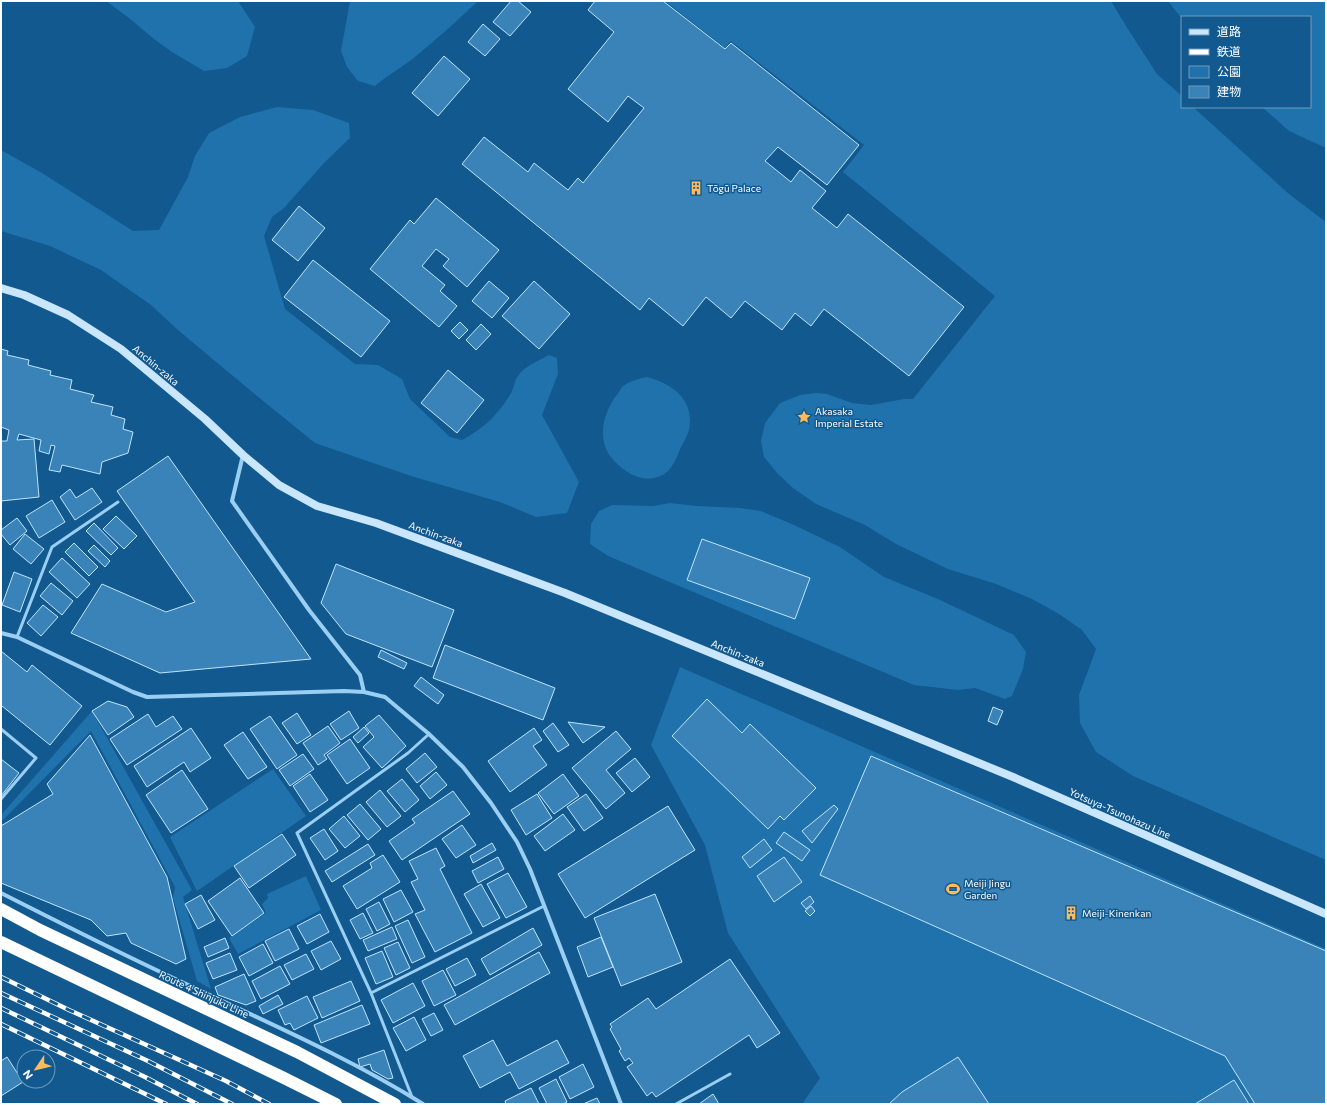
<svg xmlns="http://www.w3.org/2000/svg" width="1327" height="1105" font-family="Commissioner,'Noto Sans JP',sans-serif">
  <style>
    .green { fill: #1f72ac }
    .building { fill: #3983b9; stroke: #c1e4fd }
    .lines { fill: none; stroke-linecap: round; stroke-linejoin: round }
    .service { stroke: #9acef2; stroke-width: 3 }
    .minor { stroke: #9acef2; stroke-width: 4 }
    .secondary { stroke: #c9e6fc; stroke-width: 8 }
    .motorway { stroke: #fff; stroke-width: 12 }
    .rail-casing { stroke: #fff; stroke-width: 4.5 }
    .rail { stroke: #11598f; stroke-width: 3; stroke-dasharray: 9; stroke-linecap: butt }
    .labels { text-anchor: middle; stroke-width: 3; stroke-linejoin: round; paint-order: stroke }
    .poi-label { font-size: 10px; fill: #fff; stroke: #11598f; text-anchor: start }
    .street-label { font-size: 10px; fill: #fff; stroke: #11598f }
  </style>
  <rect width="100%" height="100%" fill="#11598f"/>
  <!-- green -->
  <path class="green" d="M106 1H238L255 27 247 56 227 68 204 71 172 52 154 39 129 18Z
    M350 1H478C458 20 437 39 415 57 402 67 388 75 375 86L358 81 347 67 341 51Z
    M665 1H1111L1126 26 1157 74 1182 96V107H1193L1289 194 1326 222V860L1133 776 1096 752 1080 723 1079 695 1096 649 1082 630 1059 614 1032 599 996 584 948 569 896 544 865 525 816 504 793 488 778 474 764 457 761 441 765 423 780 403 800 395 816 393 827 394 852 403 871 405 904 399H913L995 296 843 172 864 145 731 41 725 48Z
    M1168 1H1326V148L1289 131 1262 107H1310V17H1182V19Z
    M277 107 313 110 349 123 350 138 325 162 284 208 272 217 264 236 285 309 355 364 378 365 402 379 410 399 450 437 462 440C482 430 500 413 511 393 514 388 514 381 518 376 523 367 540 360 549 355L557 358 558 374 542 415 579 482 567 513 536 517 500 502 411 476 315 443 251 391 178 330 151 305 101 270 50 246 1 231V150L42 173 133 231 159 230 188 177 195 156 209 133 240 117Z
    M647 377C673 384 695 400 689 430 687 436 684 442 681 447 678 455 674 465 668 471 656 482 639 480 626 471 618 465 610 458 606 449 599 430 605 413 615 397 618 394 620 390 622 387 629 381 638 379 647 377Z
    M670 503 697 506 740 508 761 511 792 524 840 547 884 577 938 599 1014 635 1026 652 1023 669 1012 696 1005 699 975 688 958 690 914 685 608 556 590 544 591 524 599 511 612 505 653 506Z
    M680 667 1326 949V1104H802L820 1078 728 933 705 845 651 745Z
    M92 711 192 890 183 897 211 989 197 981 173 898 175 887 91 731 1 822V815Z
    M273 769 306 816 197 891 170 837Z
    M306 876 321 910 238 954 229 938 266 913 262 904 268 898 267 894Z"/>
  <!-- building -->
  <path class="building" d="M511 1H518L531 12 510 36 493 22Z
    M595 1H663L725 49 731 43 859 145 827 185 778 147 765 161 791 182 800 170 826 191 812 208 837 228 848 214 964 307 909 376 824 309 811 326 795 313 782 330 745 301 731 318 706 297 683 326 649 298 640 310 462 164 484 137 528 172 534 163 568 190 578 178 583 183 644 108 628 96 608 122 568 89 614 32 588 10Z
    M483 24 500 39 485 56 468 42Z
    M444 56 470 79 438 116 412 93Z
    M436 198 499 250 467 287 443 266 449 259 436 249 422 266 445 285 440 291 457 306 439 327 370 269 410 220 414 224Z
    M299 206 325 228 298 261 272 240Z
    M313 260 390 321 361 357 284 297Z
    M489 281 509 298 492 318 472 301Z
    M534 281 570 314 539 349 502 316Z
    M460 322 468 330 459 339 451 331Z
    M481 324 491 334 476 350 466 340Z
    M1 349 8 351 7 355 29 360 28 365 51 371 50 375 72 380 70 389 94 395 91 402 113 407 111 415 125 419 123 429 133 432 128 453 102 462 100 474 62 465 60 472 49 470 55 446 51 445 49 454 39 451 41 440 19 434 17 440 34 439 39 497 1 501V441H7L9 430 1 427Z
    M448 370 484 400 457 433 421 403Z
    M168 456 311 659 160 673 71 633 102 584 166 612 195 602 117 491Z
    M92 488 102 502 75 520 60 497 70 489 76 498Z
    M52 500 65 522 39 538 26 516Z
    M116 516 137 536 124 549 103 529Z
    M17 518 27 531 10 545 1 534V530Z
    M94 523 118 548 111 555 86 531Z
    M25 534 44 549 31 564 13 549Z
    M702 539 810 578 795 619 687 580Z
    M74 543 98 567 89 576 65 552Z
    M94 545 110 561 105 567 88 551Z
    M62 558 90 584 77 598 49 572Z
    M336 564 454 610 432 667 346 634 321 603Z
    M14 572 32 579 20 612 2 605Z
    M51 583 73 601 62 615 40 596Z
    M43 605 58 617 41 636 27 623Z
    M445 645 555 688 543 720 433 678Z
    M381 650 407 663 404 669 378 657Z
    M1 651 27 672 32 665 82 706 50 745 2 706 1 707Z
    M421 677 444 695 438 704 414 686Z
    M707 699 742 733 750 724 816 788 784 820 780 816 768 829 672 736Z
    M108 701 127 707 134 717 108 735 92 711Z
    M993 707 1003 711 997 725 988 721Z
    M349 711 359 728 341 740 330 724Z
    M297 713 311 735 297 744 282 723Z
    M148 714 156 727 173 716 182 729 127 765 110 739Z
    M379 715 406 746 382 768 363 747 374 737 365 726Z
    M270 716 297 755 277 769 250 729Z
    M568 722 605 727 583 743Z
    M553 723 569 745 558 752 543 731Z
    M328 726 340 743 324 755 327 759 318 765 303 743Z
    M364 727 369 733 358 743 353 737Z
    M191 728 211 758 190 772 184 762 147 787 134 766Z
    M534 728 542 740 533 746 547 765 510 792 488 761Z
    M616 731 631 749 606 770 625 793 606 809 572 768Z
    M243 732 267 767 248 779 224 745Z
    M90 735 167 877 186 959 176 964 131 943 126 933 107 936 91 920 1 883V826L53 794 47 784Z
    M350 739 370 768 347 784 327 755Z
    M425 753 437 767 417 783 406 769Z
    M303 754 314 769 290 786 279 770Z
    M871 756 1326 951V1104H1255L1225 1056 820 875Z
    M635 758 650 777 632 792 616 773Z
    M1 759 19 773 1 796Z
    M182 770 208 809 171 833 146 795Z
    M436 772 447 785 430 799 420 786Z
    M310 774 328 800 310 812 293 786Z
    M563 774 579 796 554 814 538 793Z
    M402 779 419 800 405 812 387 791Z
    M380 790 401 816 387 827 366 802Z
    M453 791 470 814 402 860 389 841 415 823 412 819Z
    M537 794 552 818 526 835 511 810Z
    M586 794 603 818 584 831 567 807Z
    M360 804 381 829 368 840 347 815Z
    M834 805 838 809 812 843 802 831Z
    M668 806 695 850 585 918 558 874Z
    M563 814 575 830 545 851 534 836Z
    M344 816 360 836 345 848 329 829Z
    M462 825 476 845 456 858 442 839Z
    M324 829 338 851 325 860 310 838Z
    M784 832 810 850 802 861 776 843Z
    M282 834 296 855 249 888 234 866Z
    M764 839 772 850 750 868 742 857Z
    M492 843 496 850 473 863 470 856Z
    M368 844 375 855 332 882 325 871Z
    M436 848 445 866 440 869 472 933 435 952 415 914 425 910 411 882 418 879 409 861Z
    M383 855 400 882 357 909 343 886 372 868 370 863Z
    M498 857 504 869 478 883 472 871Z
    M784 857 802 882 774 902 757 876Z
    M508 873 527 907 506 918 487 884Z
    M240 878 264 913 232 936 208 901Z
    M481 884 500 918 483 927 464 894Z
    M401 890 413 912 394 922 383 899Z
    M655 894 682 962 621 986 594 918Z
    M201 895 215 920 198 929 185 904Z
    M810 896 814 902 806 909 801 903Z
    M379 902 390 924 377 931 366 909Z
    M811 906 815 911 810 916 805 911Z
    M363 913 373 933 360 939 350 920Z
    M320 914 329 932 307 944 297 926Z
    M408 920 425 957 412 963 395 926Z
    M392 927 397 939 368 951 363 940Z
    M533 928 542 945 490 975 481 959Z
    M289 929 299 949 275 961 265 941Z
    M601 937 613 967 588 977 577 947Z
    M225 938 229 948 208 957 204 947Z
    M331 941 341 959 321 970 311 951Z
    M398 942 410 968 396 975 384 948Z
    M263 944 273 963 249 976 239 957Z
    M382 951 393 977 376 984 365 958Z
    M539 952 550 973 455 1025 444 1005Z
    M230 953 237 970 213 979 206 963Z
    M306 954 314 969 292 980 284 965Z
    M467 958 476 975 455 986 446 969Z
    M730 959 780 1033 757 1048 749 1035 656 1097 652 1092 647 1096 627 1067 633 1063 629 1058 625 1061 619 1051 621 1049 610 1029 612 1027 610 1024 648 998 656 1009Z
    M280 966 290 984 261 999 252 981Z
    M443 970 456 995 434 1006 422 981Z
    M244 974 256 1001 246 1005 218 995 215 987Z
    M351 981 360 1001 322 1018 313 997Z
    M413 983 425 1006 393 1023 381 1000Z
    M278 995 283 1004 263 1014 259 1006Z
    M307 996 318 1018 294 1030 290 1023 285 1025 278 1010Z
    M362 1005 370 1024 321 1043 314 1025Z
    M434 1013 443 1030 431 1036 422 1019Z
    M414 1017 426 1040 406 1051 393 1028Z
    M493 1040 507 1066 557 1040 569 1063 519 1089 510 1072 480 1088 463 1056Z
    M384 1050 393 1078 388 1079 372 1070 370 1064 360 1067 358 1059Z
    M7 1057 23 1082 1 1096V1061Z
    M958 1057 989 1104H889L902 1092Z
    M583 1064 594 1087 570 1099 559 1077Z
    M556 1079 567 1102 563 1104H547L539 1088Z
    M1234 1080 1249 1104H1195Z
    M531 1088 539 1104H506L505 1101Z
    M713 1094 719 1104H699Z
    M597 1098 600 1104H583Z"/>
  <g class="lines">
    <!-- service -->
    <path class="service" d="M17 637 52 547 118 502
      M1 729 36 758 1 799
      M371 993 544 906
      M412 1097 371 993 297 833 408 753 429 734
      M676 1104 730 1074"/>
    <!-- minor -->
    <path class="minor" d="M243 455 232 501 309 610 360 675 364 692
      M1 633 17 637 133 692 147 697 344 691 364 692 385 697 429 734 463 767 491 803 517 842 530 869 621 1104
      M1 893C66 926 131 959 197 989 273 1025 351 1059 423 1104"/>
    <!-- secondary -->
    <path class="secondary" d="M1 288 24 295 68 315 121 349 205 419 243 455 279 485 317 506 376 523 565 593 1013 777 1326 914"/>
    <!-- motorway -->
    <path class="motorway" d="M1 909 40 930 297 1052 395 1104
      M1 942 282 1077 336 1104"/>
    <!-- rail casing -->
    <g class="rail-casing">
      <path id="rail" d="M1 977 69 1010 226 1081 269 1104
        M1 993 148 1061 232 1104
        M1 1008 145 1077 197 1104
        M1 1024 166 1104"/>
    </g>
    <!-- rail -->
    <use href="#rail" class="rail"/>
  </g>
  <!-- icons -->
  <defs>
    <g id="building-bare" transform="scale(1.08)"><path d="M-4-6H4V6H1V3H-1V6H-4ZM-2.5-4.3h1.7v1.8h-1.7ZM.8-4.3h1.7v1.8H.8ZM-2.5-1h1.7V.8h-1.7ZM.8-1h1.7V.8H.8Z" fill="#ffba5c" stroke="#11598f" stroke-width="2.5" paint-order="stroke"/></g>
    <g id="sight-bare" transform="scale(1.08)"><path d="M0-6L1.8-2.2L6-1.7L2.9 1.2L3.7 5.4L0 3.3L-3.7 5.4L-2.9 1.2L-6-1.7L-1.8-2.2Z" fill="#ffba5c" stroke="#11598f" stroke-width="2.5" paint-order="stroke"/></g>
    <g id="stadium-bare" transform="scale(1.08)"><path d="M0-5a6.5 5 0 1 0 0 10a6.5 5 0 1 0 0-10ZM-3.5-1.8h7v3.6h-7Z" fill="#ffba5c" stroke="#11598f" stroke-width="2.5" paint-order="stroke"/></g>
  </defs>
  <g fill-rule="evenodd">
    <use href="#building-bare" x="696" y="188"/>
    <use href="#sight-bare" x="804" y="417"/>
    <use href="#stadium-bare" x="953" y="889"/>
    <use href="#building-bare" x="1071" y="913"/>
  </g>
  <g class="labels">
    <!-- poi labels -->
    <g class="poi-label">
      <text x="707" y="192">Tōgū Palace</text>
      <text x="815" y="415">Akasaka<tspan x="815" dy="12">Imperial Estate</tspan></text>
      <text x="964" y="887">Meiji Jingu<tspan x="964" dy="12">Garden</tspan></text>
      <text x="1082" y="917">Meiji-Kinenkan</text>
    </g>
    <!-- street labels -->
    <g class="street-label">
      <text transform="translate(156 365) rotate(40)" y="4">Anchin-zaka</text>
      <text transform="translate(436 534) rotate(20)" y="4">Anchin-zaka</text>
      <text transform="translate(738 653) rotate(22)" y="4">Anchin-zaka</text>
      <text transform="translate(1120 813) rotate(24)" y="4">Yotsuya-Tsunohazu Line</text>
      <text transform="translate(204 994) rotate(25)" y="4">Route 4 Shinjuku Line</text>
    </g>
  </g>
  <!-- border -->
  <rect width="1327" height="1105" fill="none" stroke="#ffffff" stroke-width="4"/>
  <!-- legend -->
  <rect x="1181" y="16" width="130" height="92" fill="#11598f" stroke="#709bbc"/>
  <rect x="1189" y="29" width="20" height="6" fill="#c9e6fc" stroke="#709bbc"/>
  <text x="1217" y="36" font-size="12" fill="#ffffff">道路</text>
  <rect x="1189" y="49" width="20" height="6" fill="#ffffff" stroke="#709bbc"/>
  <text x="1217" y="56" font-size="12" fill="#ffffff">鉄道</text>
  <rect x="1189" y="66" width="20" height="12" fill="#1f72ac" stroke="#709bbc"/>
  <text x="1217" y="76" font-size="12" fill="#ffffff">公園</text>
  <rect x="1189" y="86" width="20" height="12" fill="#3983b9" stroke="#709bbc"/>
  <text x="1217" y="96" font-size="12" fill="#ffffff">建物</text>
  <!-- north arrow -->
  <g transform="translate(36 1069) rotate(235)"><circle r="19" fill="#11598f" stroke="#709bbc"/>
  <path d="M0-3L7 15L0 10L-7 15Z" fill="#ffba5c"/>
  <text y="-6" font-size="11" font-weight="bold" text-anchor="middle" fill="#ffffff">N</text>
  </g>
</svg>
